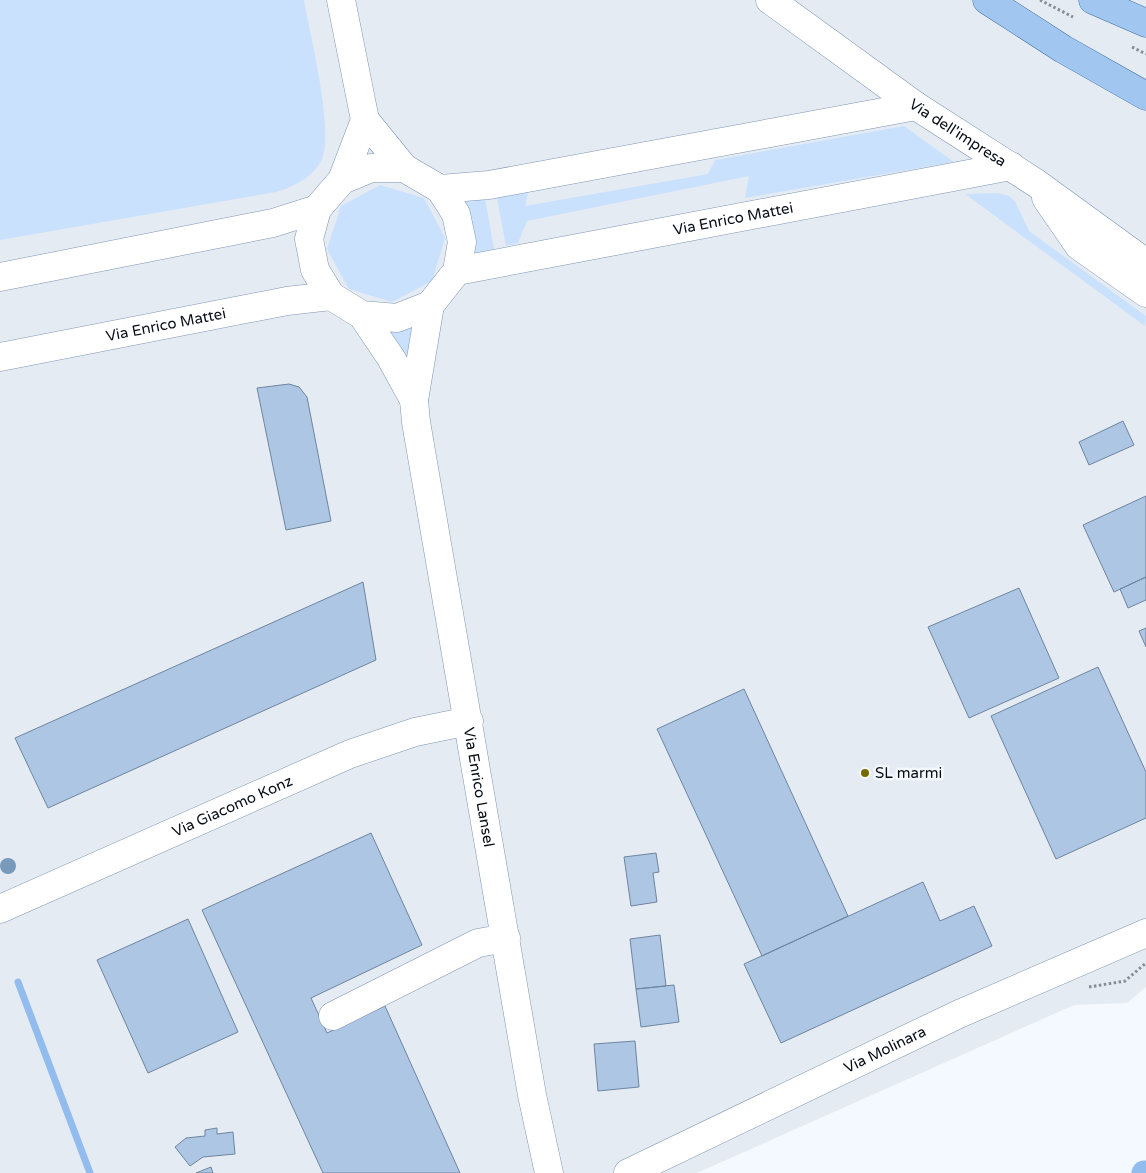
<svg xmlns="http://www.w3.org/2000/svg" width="1146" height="1173" font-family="'Varela Round',sans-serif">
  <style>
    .built { fill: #e5ebf3 }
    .green { fill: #c9e1fd }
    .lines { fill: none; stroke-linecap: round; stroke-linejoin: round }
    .stream { stroke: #92bced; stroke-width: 7 }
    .canal { stroke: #92bced; stroke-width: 25 }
    .building { fill: #adc6e3; stroke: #6e85a0 }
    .minor-casing { stroke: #7e96b2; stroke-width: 29 }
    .major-casing { stroke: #426e9e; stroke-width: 29 }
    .path { stroke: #878d95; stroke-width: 3; stroke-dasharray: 2.5 2.5; stroke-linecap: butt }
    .minor { stroke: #fff; stroke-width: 28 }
    .major { stroke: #a1c7f1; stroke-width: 28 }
    .tree { fill: #7699bc }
    .poi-dot { fill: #756a02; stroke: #f4f9ff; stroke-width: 2 }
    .labels { text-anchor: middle; stroke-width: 5; stroke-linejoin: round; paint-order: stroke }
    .street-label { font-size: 15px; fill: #060d17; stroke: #f4f9ff }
    .poi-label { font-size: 15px; fill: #060d17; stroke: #f4f9ff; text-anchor: start }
  </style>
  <rect width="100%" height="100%" fill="#f4f9ff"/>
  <!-- built -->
  <path class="built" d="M0 0H1146V987L1127 1003 1074 1005 697 1173H0Z"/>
  <!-- green -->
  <path class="green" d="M0 0H304C310 35 334 129 322 159 314 177 293 187 276 192L0 240Z
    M904 126 954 162 745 198 749 176 527 221 518 243 506 246 496 193 529 188 525 206 708 174 715 160Z
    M380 185 424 198 445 238 432 281 392 302 349 289 327 249 341 206Z
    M998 193 1009 196 1015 201 1029 231 1146 316 1145 326 965 194Z
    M485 198 494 249 470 254 456 203Z
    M382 326 400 331 414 326 406 366Z"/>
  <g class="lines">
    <!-- stream -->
    <path class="stream" d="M18 982 90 1173"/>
    <!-- canal -->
    <path class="canal" d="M1144 1173H1146"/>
  </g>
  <!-- building -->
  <path class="building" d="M289 384 299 387 307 397 331 521 286 530 257 388Z
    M1123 421 1134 445 1089 465 1079 442Z
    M1146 496V577L1114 592 1083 525Z
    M1146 577V600L1128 608 1120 589Z
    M363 582 376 660 48 808 15 738Z
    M1019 588 1059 678 969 718 928 627Z
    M1146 628V647L1139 631Z
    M1098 667 1146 772V818L1056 859 991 716Z
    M744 689 848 916 762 956 657 729Z
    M371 833 422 945 311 998 327 1033 385 1006 460 1173H323L202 910Z
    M656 853 659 872 653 873 657 902 631 906 624 857Z
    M923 882 940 921 974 906 992 946 781 1043 744 964Z
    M188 919 238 1032 148 1073 97 960Z
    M660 935 666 986 636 989 630 939Z
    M674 985 679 1022 641 1027 636 989Z
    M635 1041 639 1087 598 1091 594 1044Z
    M217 1128V1134L233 1132 235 1154 203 1157 190 1166 175 1147 186 1138 205 1136V1130Z
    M211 1167 213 1173H196Z"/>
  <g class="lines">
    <!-- minor casing -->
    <g class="minor-casing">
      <g id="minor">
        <path d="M341 0 365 120 342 180"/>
        <path id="s1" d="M770 0 916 106 1036 183 1146 263"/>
        <path d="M365 120 404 168"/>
        <path d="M440 189 489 185 916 106"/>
        <path d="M1046 198 1079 246 1146 293"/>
        <path id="s2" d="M457 271 1011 166"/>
        <path d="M0 277 273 223 317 209"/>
        <path id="s3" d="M430 305 414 400 416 422 532 1095 549 1173"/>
        <path d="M362 315 397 318 430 305 457 271 462 242 456 214 440 189 404 168H371L342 180 317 209 309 239 315 270 331 296 362 315 391 358 414 400"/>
        <path id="s4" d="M0 357 287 301 331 296"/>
        <path id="s5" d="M0 909 350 754 415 732 469 721"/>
        <path d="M333 1016 478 943 506 938"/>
        <path id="s6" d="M628 1173 959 1014 1146 933"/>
      </g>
    </g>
    <!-- major casing -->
    <g class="major-casing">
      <path id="major" d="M987 0 1063 49 1146 96
        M1093 0 1146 23"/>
    </g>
    <!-- path -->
    <path class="path" d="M1040 0 1073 17
      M1132 47 1146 54
      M1089 987 1125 981 1146 963"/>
    <!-- minor -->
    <use href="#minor" class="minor"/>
    <!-- major -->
    <use href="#major" class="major"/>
  </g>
  <!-- trees -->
  <circle class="tree" cx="8" cy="866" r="8"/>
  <!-- markers -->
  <circle class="poi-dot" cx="865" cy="773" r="5"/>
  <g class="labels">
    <!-- street labels -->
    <g class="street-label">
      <text dy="5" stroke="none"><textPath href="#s1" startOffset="230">Via dell'impresa</textPath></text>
      <text dy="5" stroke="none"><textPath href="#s2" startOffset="281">Via Enrico Mattei</textPath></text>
      <text dy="5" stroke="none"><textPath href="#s4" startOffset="169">Via Enrico Mattei</textPath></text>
      <text dy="5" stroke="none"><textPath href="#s3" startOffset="489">Via Enrico Lansel</textPath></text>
      <text dy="5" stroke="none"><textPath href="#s5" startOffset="254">Via Giacomo Konz</textPath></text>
      <text dy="5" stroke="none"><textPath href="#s6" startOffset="285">Via Molinara</textPath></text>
    </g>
    <!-- poi labels -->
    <g class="poi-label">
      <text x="875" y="778">SL marmi</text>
    </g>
  </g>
</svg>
